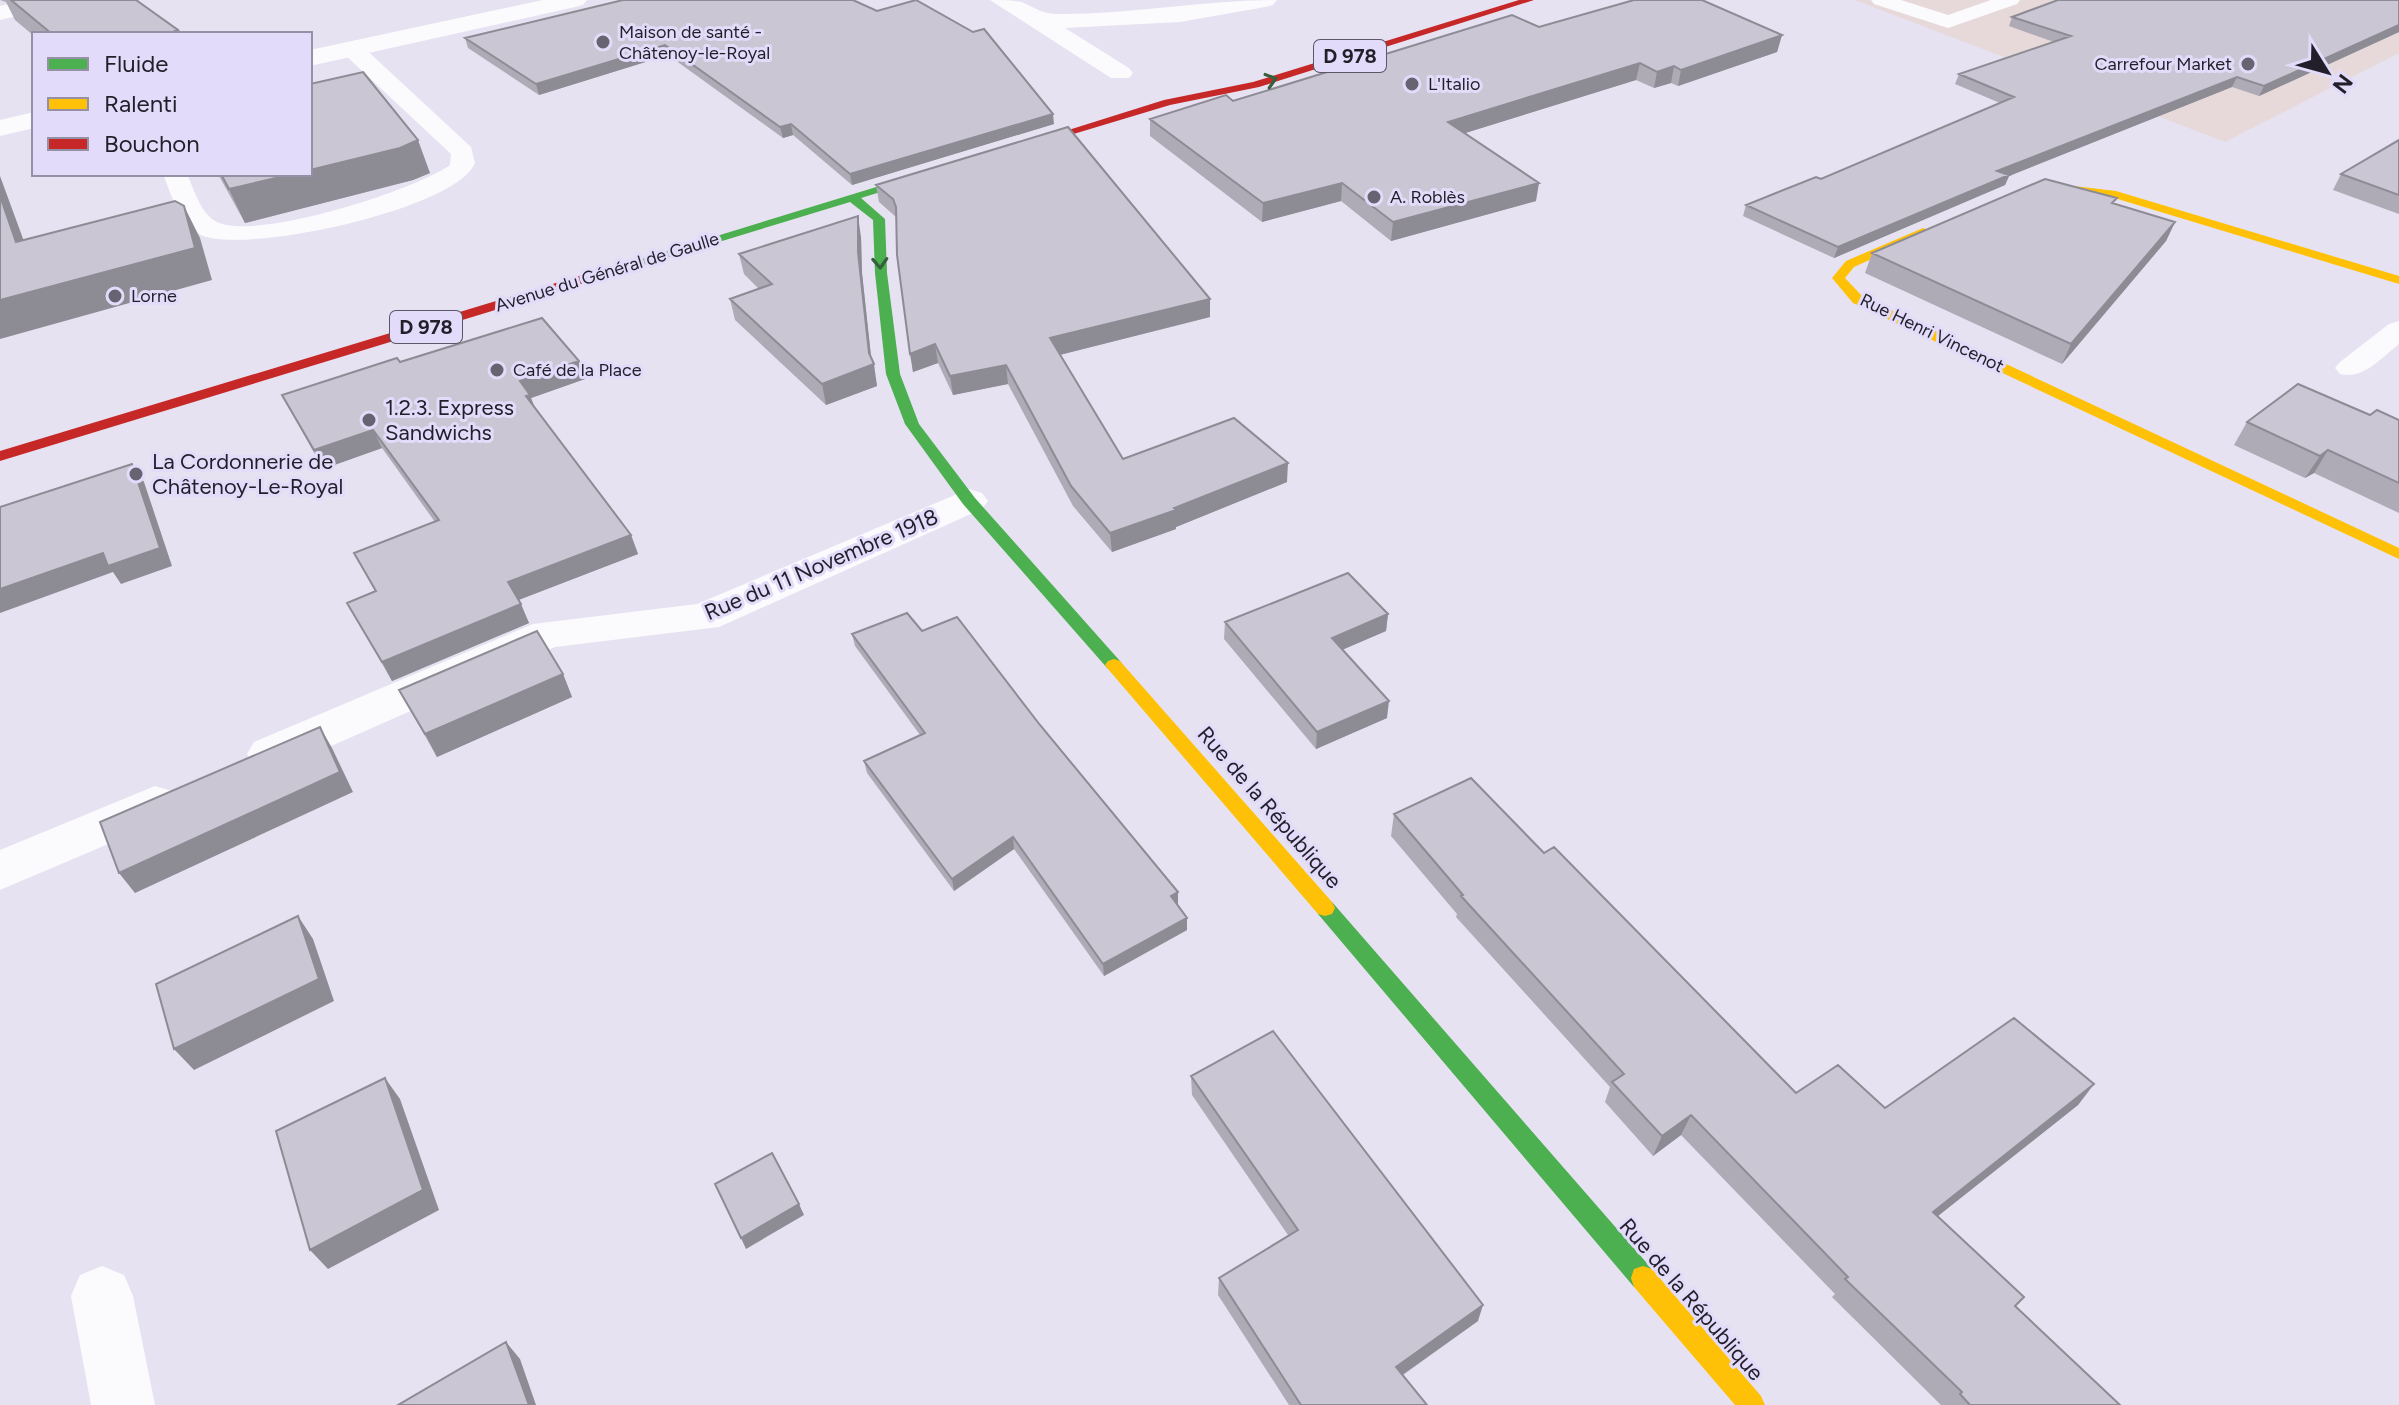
<svg xmlns="http://www.w3.org/2000/svg" width="2399" height="1405" font-family="Figtree,sans-serif">
  <style>
    .commercial { fill: #e7d9d9 }
    .lines { fill: none; stroke-linecap: round; stroke-linejoin: round }
    .lane { fill: #fbfbfd; fill-rule: evenodd }
    .street { fill: #fbfbfd; fill-rule: evenodd }
    .fast { fill: #4caf50; fill-rule: evenodd }
    .slow { fill: #ffc107; fill-rule: evenodd }
    .jam { fill: #c62828; fill-rule: evenodd }
    .wall { fill: #aeaab6 }
    .shaded-wall { fill: #8d8b94 }
    .building { fill: #cac6d4; stroke: #8d8b94; stroke-width: 2 }
    .oneway { stroke: #35603b }
    .poi-dot { fill: #676370; stroke: #e2dbf9; stroke-width: 3 }
    .labels { text-anchor: middle; stroke-width: 6; stroke-linejoin: round; paint-order: stroke }
    .far-poi-label { font-size: 18px; fill: #221f2a; stroke: #e2dbf9; text-anchor: start }
    .far-street-label { font-size: 18px; fill: #221f2a; stroke: #e2dbf9 }
    .shield { fill: #e2dbf9; stroke: #5c5768; stroke-width: 2 }
    .shield-label { font-size: 20px; font-weight: bold; fill: #221f2a }
    .poi-label { font-size: 22px; fill: #221f2a; stroke: #e2dbf9; text-anchor: start }
    .street-label { font-size: 22px; fill: #221f2a; stroke: #e2dbf9 }
  </style>
  <rect width="100%" height="100%" fill="#e6e2f2"/>
  <!-- commercial -->
  <path class="commercial" d="M1855 0H2399V53L2225 142Z"/>
  <g class="lines">
    <!-- lane -->
    <path class="lane" d="M1871 0H1901L1948 15 1991 0H2020L2017 4 1948 28 1874 4Z
      M352 43 360 44 471 147 475 163C457 209 245 255 201 235 180 225 171 194 163 174H187C194 189 200 212 215 221 252 243 416 190 450 165L451 154 344 54 341 49 344 44Z
      M2399 321V344C2381 358 2363 380 2340 374L2335 368 2340 362 2389 324Z"/>
    <!-- street -->
    <path class="street" d="M25 0H67L63 5 0 20V6Z
      M543 0H587L583 5 575 7 310 66V50Z
      M990 0C1000 0 1012 0 1021 2 1039 9 1040 14 1061 14 1133 14 1205 0 1277 0L1273 5 1265 7 1180 22 1065 28 1129 68 1133 73 1129 78H1111Z
      M34 112V128L0 136V120Z
      M969 489 982 493 988 501 982 509 719 627 555 647 286 766 270 771 254 766 247 754 254 742 533 624 697 604Z
      M155 786 172 791 178 804 172 817 0 890V850Z
      M102 1266 124 1275 133 1296 155 1405H91L71 1296 80 1275Z"/>
    <!-- fast -->
    <path class="fast" d="M935 169 939 170V174L861 198 885 219 887 273 900 374 919 424 975 498 1120 661 1123 665 1120 669H1108L963 504 905 424 886 374 875 273 873 220 850 202 617 273 606 270Z
      M1325 900 1332 902 1652 1269 1655 1278 1652 1287 1643 1290 1634 1287 1318 914 1315 908 1318 902Z"/>
    <!-- slow -->
    <path class="slow" d="M2049 183 2116 191 2399 276V284L2111 197 2049 191 2012 199 2006 195Z
      M1923 228 1933 231 1854 267 1845 278 1863 297 2399 548V559L1853 303 1832 278 1846 261Z
      M1114 659 1120 661 1332 902 1335 908 1332 914 1325 916 1318 914 1108 669 1105 665 1108 661Z
      M1643 1266 1652 1269 1761 1396 1765 1405H1735L1634 1287 1631 1278 1634 1269Z"/>
    <!-- jam -->
    <path class="jam" d="M1519 0H1534L1259 87 1170 105 1017 151 1011 148 1164 100 1253 82Z
      M612 266 617 267V273L0 461V451Z"/>
  </g>
  <!-- wall -->
  <path class="wall" d="M0 0H136L178 30 179 34H34V36L15 20 6 2Z
    M2399 0V32L2259 96 2232 87 2009 176 2005 185 1834 258 1743 216 1746 205 1821 179 2000 103 1955 84 1959 74 2054 42 2009 26 2012 17Z
    M877 11 1054 124 852 185 793 135 783 138 668 55 539 95 468 48 465 38Z
    M1539 27 1782 35 1777 52 1678 86 1671 83 1654 88 1636 80 1465 133 1536 201 1391 241 1341 201 1262 222 1150 136V119L1233 101Z
    M2399 140V214L2333 190 2341 174Z
    M430 173 413 180 245 223 218 174Z
    M876 185 1210 317 1060 355 1123 459 1287 482 1176 527V529L1112 552 1073 506 1008 384 953 395 938 363 913 372 896 217 879 202Z
    M2114 203 2175 222 2166 241 2062 364 1865 273 1872 253Z
    M861 237 862 273 871 358 877 386 826 405 735 320 730 299 759 289 744 274 739 254Z
    M579 361 585 379 531 398 535 409 631 535 638 554 518 600 529 623 392 681 347 603 375 591 354 553 435 522 382 448 323 469 282 395 400 362Z
    M2370 415 2399 420V513L2314 473 2305 478 2234 445 2247 422Z
    M1388 614 1386 631 1342 650 1387 718 1316 749 1224 639 1225 622Z
    M922 631 1040 725 1178 892V903L1177 904 1187 930 1104 976 1014 849 954 891 867 773 864 761 920 735 855 646 852 634Z
    M563 674 572 697 437 757 399 690Z
    M1394 814 1544 853 1796 1093 1885 1108 2094 1084 2078 1105 1938 1216 2015 1307 2120 1405H1941L1832 1297 1835 1294 1681 1135 1653 1156 1605 1102 1610 1087 1456 917 1457 914 1391 836Z
    M1191 1076 1478 1321 1403 1375 1427 1405H1289L1218 1295 1219 1278 1288 1235 1192 1095Z"/>
  <!-- shaded-wall -->
  <path class="shaded-wall" d="M2399 25V32L2259 96 2264 86Z
    M1782 35 1777 52 1678 86 1681 70Z
    M665 45 668 55 539 95 536 84Z
    M1640 63 1636 80 1446 139 1448 122Z
    M1674 66 1671 83 1654 88 1657 72Z
    M2237 77 2232 87 2009 176 2005 185 1834 258 1838 247 1997 171Z
    M1053 114 1054 124 852 185 850 174Z
    M791 124 793 135 783 138 780 127Z
    M418 140 430 173 413 180 245 223 229 189 293 174H310V170Z
    M0 176 36 274 16 242 0 196Z
    M1342 183 1341 201 1262 222 1263 203Z
    M1539 183 1536 201 1391 241 1393 222Z
    M184 206 200 238 212 280 0 339V300Z
    M858 216 861 237 862 273 872 365 874 364 877 386 826 405 822 384 869 353 858 252Z
    M2175 222 2166 241 2062 364 2071 344Z
    M1210 299V317L1051 357 1050 338Z
    M935 344 938 363 913 372 910 354Z
    M579 361 585 379 531 398 537 413 532 414 520 381Z
    M1006 365 1008 384 953 395 950 376Z
    M373 430 382 448 323 469 314 450Z
    M2328 450 2314 473 2305 478 2320 456Z
    M1288 463 1287 482 1176 527V529L1112 552 1110 533Z
    M132 464 144 482 172 566 121 584 113 572 0 613V589Z
    M631 535 638 554 516 601 508 582Z
    M521 604 529 623 392 681 382 662Z
    M1388 614 1386 631 1330 655 1332 638Z
    M563 674 572 697 437 757 425 734Z
    M1389 701 1387 718 1316 749 1317 732Z
    M320 727 332 748 353 792 135 893 119 873Z
    M1013 837 1014 849 954 891 952 879Z
    M1178 892V903L1171 908V896Z
    M298 916 313 939 334 1001 194 1070 174 1049Z
    M1187 918V930L1104 976 1103 964Z
    M385 1078 400 1099 439 1210 328 1269 310 1250Z
    M2094 1084 2078 1105 1919 1231 1933 1212Z
    M1691 1115 1681 1135 1653 1156 1662 1136Z
    M799 1204 804 1215 746 1249 741 1238Z
    M1483 1305 1478 1321 1392 1382 1396 1367Z
    M506 1342 520 1359 536 1405H529Z"/>
  <!-- building -->
  <path class="building" d="M11 0H136L178 30 175 31 179 34H52Z
    M623 0H853L877 11 916 0 973 32 984 29 1053 114 850 174 791 124 780 127 665 45 536 84 465 38Z
    M1634 0H1702L1782 35 1681 70 1674 66 1657 72 1640 63 1448 122 1539 183 1393 222 1342 183 1263 203 1150 119 1226 95 1233 101 1512 15 1539 27Z
    M2058 0H2399V25L2264 86 2237 77 1997 171 2009 175 1838 247 1746 205 1816 177 1821 179 2014 97 1959 74 2071 36 2012 17Z
    M363 72 418 140 400 148 310 170V84Z
    M1068 127 1210 299 1050 338 1123 459 1234 418 1288 463 1174 508 1176 510 1110 533 1071 486 1006 365 950 376 935 344 910 354 897 255 896 207 893 199 876 185Z
    M2399 140V195L2341 174Z
    M221 174H293L229 189Z
    M2045 179 2117 198 2112 203 2175 222 2071 344 1872 253Z
    M0 196 16 242 175 201 184 206 195 248 0 300Z
    M858 216V252L869 353 874 364 822 384 730 299 772 284 739 254Z
    M542 318 579 361 520 381 530 395 526 396 631 535 508 582 521 604 382 662 347 603 376 591 354 553 439 520 373 430 314 450 282 395 397 358 400 362Z
    M2298 384 2370 415 2377 410 2399 420V483L2328 450 2320 456 2247 422Z
    M132 464 160 548 108 566 103 553 0 589V507Z
    M1348 573 1388 614 1332 638 1389 701 1317 732 1225 622Z
    M907 613 922 631 957 617 1040 725 1178 892 1171 896 1187 918 1103 964 1013 837 952 879 864 761 925 733 852 634Z
    M537 631 563 674 425 734 399 690Z
    M320 727 340 772 119 873 100 822Z
    M1471 778 1544 853 1554 847 1796 1093 1838 1065 1885 1108 2014 1018 2094 1084 1933 1212 2024 1297 2015 1306 2120 1405H1970L1960 1394 1962 1392 1845 1279 1848 1277 1691 1115 1662 1136 1612 1082 1624 1074 1461 896 1463 895 1394 814Z
    M298 916 319 979 174 1049 156 984Z
    M1273 1031 1483 1305 1396 1367 1427 1405H1301L1219 1278 1298 1230 1191 1076Z
    M385 1078 423 1190 310 1250 276 1131Z
    M772 1153 799 1204 741 1238 715 1184Z
    M506 1342 529 1405H398Z"/>
  <!-- one-way arrows -->
  <defs><path id="oneway-chevron" d="M-2-3.5L2.5 0L-2 3.5" fill="none" stroke-width="1.6" stroke-linecap="round" stroke-linejoin="round" transform="scale(2)"/></defs>
  <g class="oneway">
    <use href="#oneway-chevron" transform="translate(1271 80) rotate(-17)"/>
    <use href="#oneway-chevron" transform="translate(880 263) rotate(87)"/>
  </g>
  <!-- markers -->
  <g class="poi-dot">
    <circle cx="603" cy="42" r="8"/>
    <circle cx="2248" cy="64" r="8"/>
    <circle cx="1412" cy="84" r="8"/>
    <circle cx="1374" cy="197" r="8"/>
    <circle cx="115" cy="296" r="8"/>
    <circle cx="497" cy="370" r="8"/>
    <circle cx="369" cy="420" r="8"/>
    <circle cx="136" cy="474" r="8"/>
  </g>
  <g class="labels">
    <!-- far-poi labels -->
    <g class="far-poi-label">
      <text x="619" y="38">Maison de santé -<tspan x="619" dy="21">Châtenoy-le-Royal</tspan></text>
      <text x="2232" y="70" text-anchor="end">Carrefour Market</text>
      <text x="1428" y="90">L'Italio</text>
      <text x="1390" y="203">A. Roblès</text>
      <text x="131" y="302">Lorne</text>
      <text x="513" y="376">Café de la Place</text>
    </g>
    <!-- far-street labels -->
    <g class="far-street-label">
      <text transform="translate(607 272) rotate(-17)" y="6">Avenue du Général de Gaulle</text>
      <text transform="translate(1932 333) rotate(26)" y="6">Rue Henri Vincenot</text>
    </g>
    <!-- shield labels -->
    <g class="shield">
      <rect x="1314" y="40" width="72" height="32" rx="6"/>
      <rect x="390" y="311" width="72" height="32" rx="6"/>
    </g>
    <g class="shield-label">
      <text x="1350" y="63">D 978</text>
      <text x="426" y="334">D 978</text>
    </g>
    <!-- poi labels -->
    <g class="poi-label">
      <text x="385" y="415">1.2.3. Express<tspan x="385" dy="25">Sandwichs</tspan></text>
      <text x="152" y="469">La Cordonnerie de<tspan x="152" dy="25">Châtenoy-Le-Royal</tspan></text>
    </g>
    <!-- street labels -->
    <g class="street-label">
      <text transform="translate(821 564) rotate(-23)" y="8">Rue du 11 Novembre 1918</text>
      <text transform="translate(1270 807) rotate(49)" y="8">Rue de la République</text>
      <text transform="translate(1692 1299) rotate(49)" y="8">Rue de la République</text>
    </g>
  </g>
  <!-- legend -->
  <rect x="32" y="32" width="280" height="144" fill="#e2dbf9" stroke="#9590a6" stroke-width="2"/>
  <rect x="48" y="58" width="40" height="12" fill="#4caf50" stroke="#9590a6" stroke-width="2"/>
  <text x="104" y="72" font-size="24" fill="#221f2a">Fluide</text>
  <rect x="48" y="98" width="40" height="12" fill="#ffc107" stroke="#9590a6" stroke-width="2"/>
  <text x="104" y="112" font-size="24" fill="#221f2a">Ralenti</text>
  <rect x="48" y="138" width="40" height="12" fill="#c62828" stroke="#9590a6" stroke-width="2"/>
  <text x="104" y="152" font-size="24" fill="#221f2a">Bouchon</text>
  <!-- north arrow -->
  <g transform="translate(2327 72) rotate(127)" stroke="#e2dbf9" stroke-width="6" paint-order="stroke">
  <path d="M0-6L14 30L0 20L-14 30Z" fill="#221f2a"/>
  <text y="-12" font-size="22" font-weight="bold" text-anchor="middle" fill="#221f2a">N</text>
  </g>
</svg>
